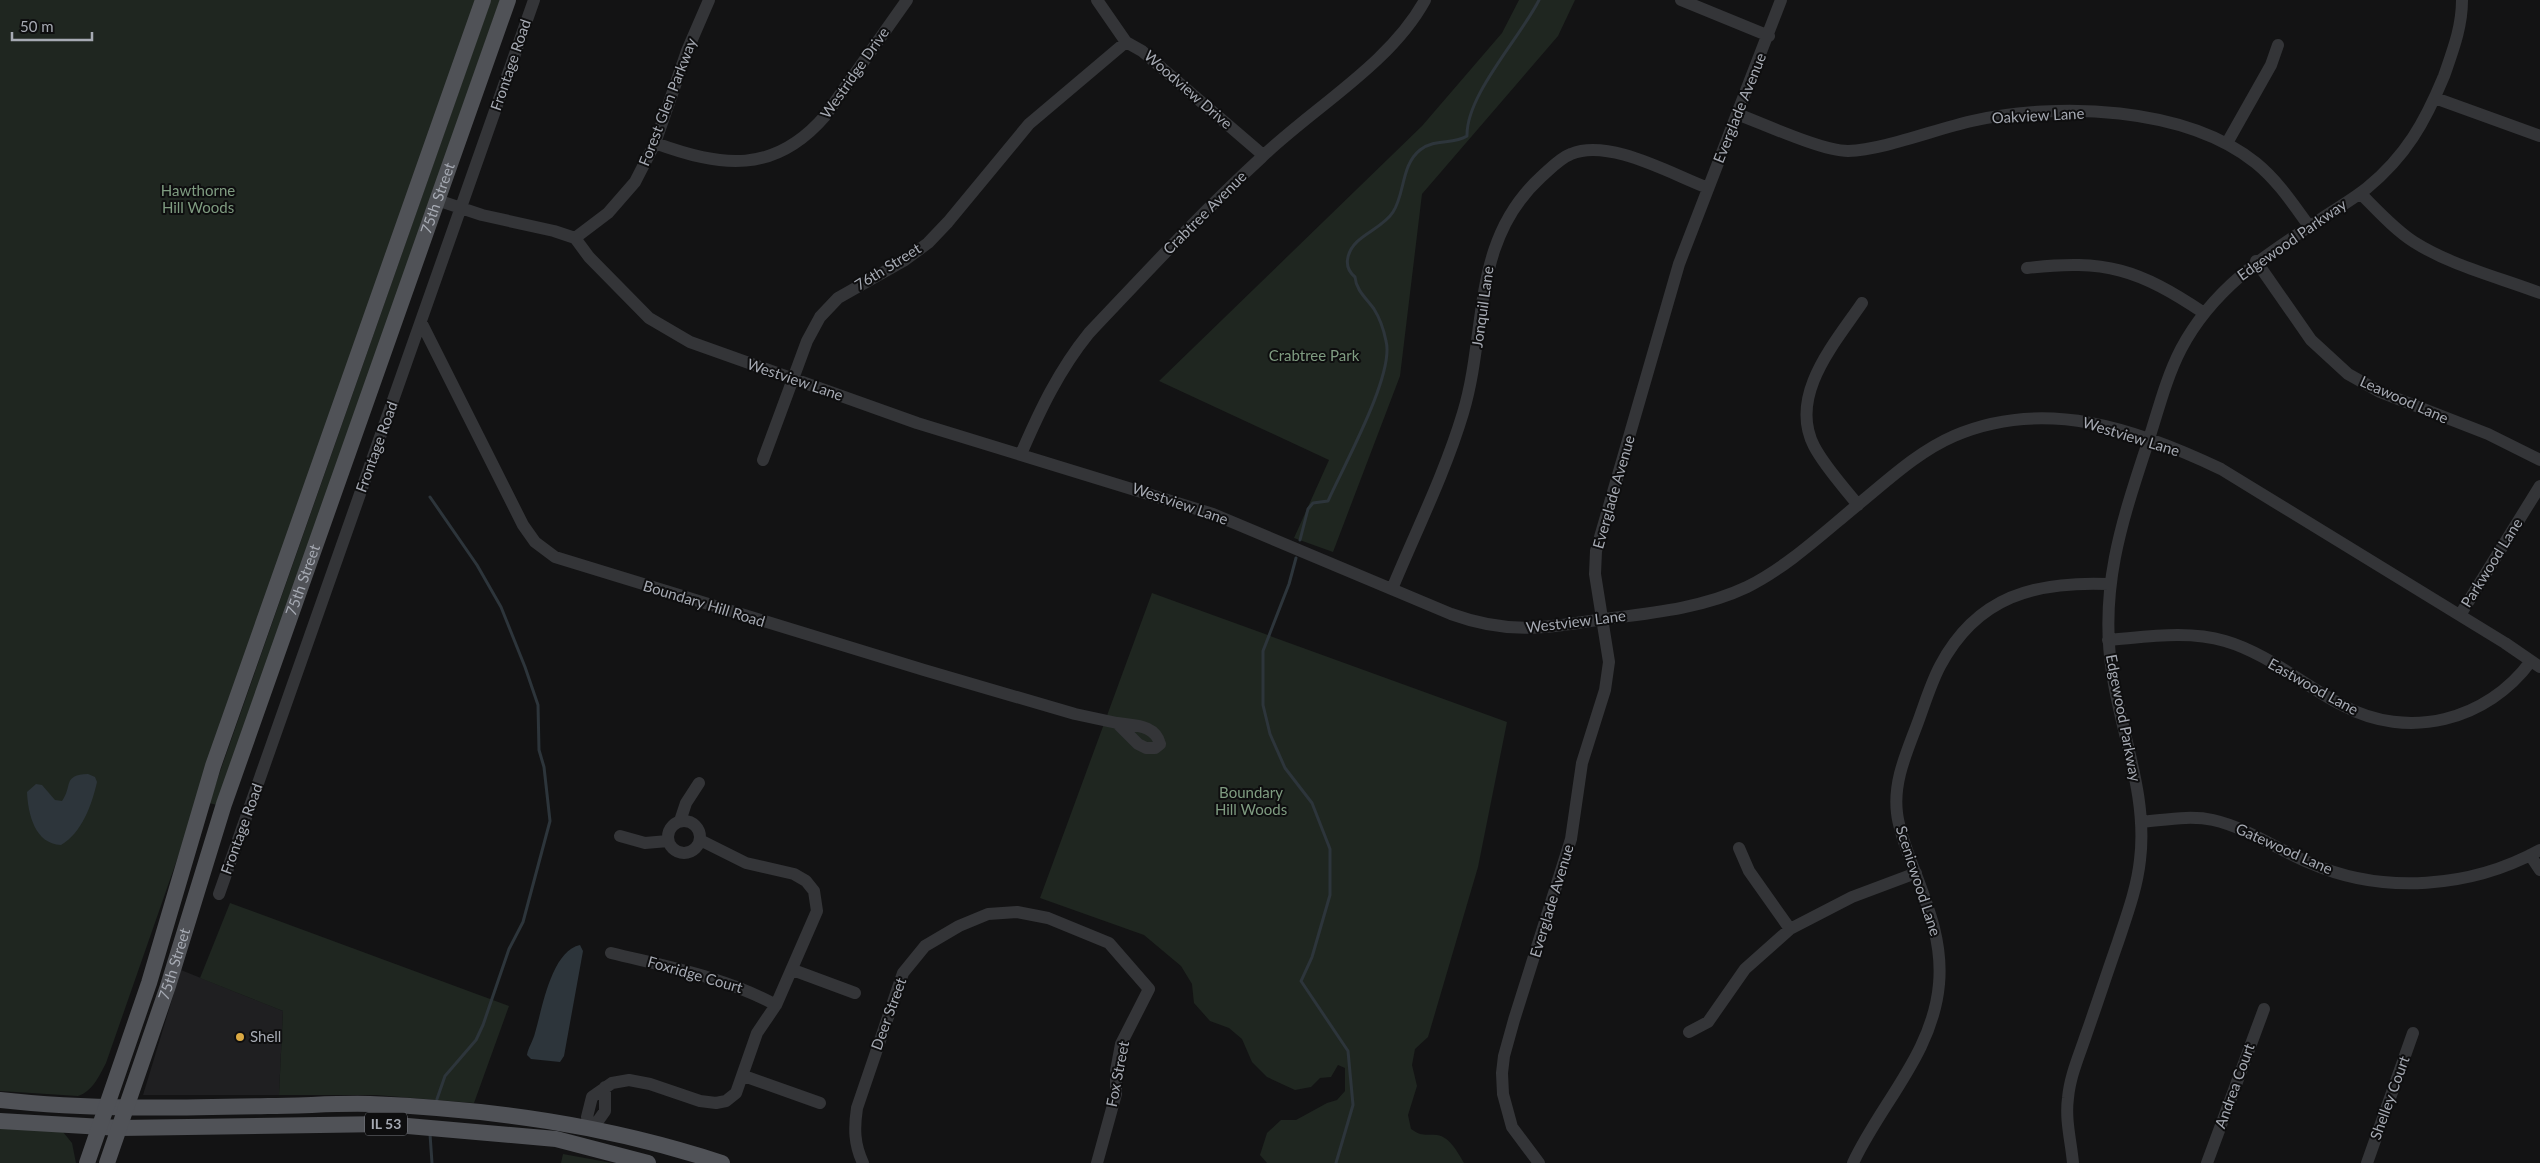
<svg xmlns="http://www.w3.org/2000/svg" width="2540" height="1163" font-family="Lato,sans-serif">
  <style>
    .built { fill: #1f1f21 }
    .green { fill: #1f2620 }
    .water { fill: #2d353b }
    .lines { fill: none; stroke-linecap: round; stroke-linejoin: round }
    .stream { stroke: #2d353b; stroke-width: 3 }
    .minor { stroke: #343538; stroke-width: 12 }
    .major { stroke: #505257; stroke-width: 16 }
    .poi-dot { fill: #dba943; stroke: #0e0e0f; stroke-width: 2 }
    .labels { text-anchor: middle; stroke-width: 4; stroke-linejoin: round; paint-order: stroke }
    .shield { fill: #0e0e0f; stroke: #787b82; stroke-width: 1 }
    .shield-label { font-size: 14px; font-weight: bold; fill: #a6aab3 }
    .street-label { font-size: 15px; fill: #a6aab3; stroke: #0e0e0f }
    .park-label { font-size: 15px; fill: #7f9c81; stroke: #0e0e0f }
    .poi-label { font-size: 15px; fill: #a6aab3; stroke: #0e0e0f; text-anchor: start }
  </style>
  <rect width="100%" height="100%" fill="#131314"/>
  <!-- built -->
  <path class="built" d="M181 970 283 1011 279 1095H143Z"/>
  <!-- green -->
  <path class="green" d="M0 0H477L106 1063C99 1076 93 1091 78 1096L0 1091Z
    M491 0H500L217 805 209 803Z
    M1519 0H1575L1558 36 1422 194 1400 376 1333 552 1294 538 1329 460 1159 381 1422 126 1502 33Z
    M1152 593 1507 722 1478 867 1428 1037 1415 1049 1412 1065 1417 1086 1408 1115 1411 1129C1423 1137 1424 1134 1437 1135 1450 1137 1458 1153 1464 1163H1267L1260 1155 1267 1133 1281 1120H1296L1327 1103 1337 1100 1345 1091V1068L1338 1065 1331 1077 1320 1078 1311 1087 1295 1090 1267 1077 1252 1062 1242 1039 1229 1028 1210 1021 1194 1003 1192 984 1181 966 1144 935 1040 898Z
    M230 903 509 1006 474 1103 376 1095H279L283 1011 200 978Z
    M0 1126 63 1132 72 1143 76 1163H0Z
    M563 1154 612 1163H561Z"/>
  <!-- water -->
  <path class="water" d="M88 774 95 777 97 782C92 804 82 833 61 845 35 844 28 814 27 792L36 784 42 785 55 800 62 801C73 786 62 775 88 774Z
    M580 945 583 951 564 1056 560 1062 531 1059 527 1055C528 1048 533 1041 535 1033 542 1010 551 951 580 945Z"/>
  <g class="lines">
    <!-- stream -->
    <path class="stream" d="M430 497 477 565 501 607 525 667 538 705 539 750 544 767 550 821 523 922 509 949 483 1025 476 1040 445 1076 437 1099
      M1300 540 1308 509 1313 503 1328 501C1343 467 1395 374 1386 341 1384 331 1379 317 1374 309 1366 298 1356 290 1355 277 1349 272 1346 265 1348 257 1353 235 1382 230 1393 212 1405 194 1401 165 1420 150 1435 138 1453 145 1467 136 1466 95 1520 38 1539 0
      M1296 558 1289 584 1263 651V705L1270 734 1285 768 1312 803 1330 849V895L1312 957 1301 981 1348 1051 1353 1105 1336 1163
      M430 1134 432 1163"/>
    <!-- minor -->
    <path class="minor" d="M1097 0 1126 42 1142 51 1263 155
      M1681 0 1769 36
      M2435 98 2540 136
      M1737 114C1764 124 1822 151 1848 151 1883 150 1936 129 1972 121 2058 102 2185 106 2256 163 2278 181 2293 204 2309 226
      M655 143C721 167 774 175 825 116L907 0
      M2227 143 2271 65 2278 45
      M2360 193C2377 210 2394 229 2414 242 2452 266 2498 277 2540 293
      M437 200 482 215 554 231 575 238 589 257 649 318 690 342 917 423 1213 514 1451 614C1509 635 1546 628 1604 619 1652 613 1703 608 1747 587 1787 567 1821 535 1855 507 1886 482 1917 452 1954 436 2045 397 2137 429 2221 469L2505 643 2540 667
      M575 238 608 213 635 182 655 143 687 51 709 0
      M2256 261 2311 340 2348 374 2380 392 2488 434 2540 460
      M2027 268C2106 259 2138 269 2204 313
      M421 322 523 525 535 542 555 557 924 670 1075 714 1117 723 1138 744 1146 748H1155L1160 744C1155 724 1134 726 1117 723
      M1021 454C1040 410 1059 370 1089 333 1146 273 1201 213 1262 157 1314 107 1390 64 1425 0
      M763 460 807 341 820 317 838 298 905 260 928 243 948 222 1029 124 1126 42
      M1858 505C1843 486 1825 467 1814 446 1788 395 1835 343 1862 303
      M1392 589C1416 531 1445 473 1463 413 1488 330 1470 242 1541 177 1550 169 1560 158 1571 154 1609 138 1671 174 1708 188
      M2460 615 2540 486
      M2108 640C2146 637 2188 630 2225 641 2267 653 2303 685 2342 705 2408 741 2487 721 2531 661
      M668 837a16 16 0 1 1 32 0a16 16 0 1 1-32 0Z
      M680 821 686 803 699 783
      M2141 822C2165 820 2190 815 2213 820 2248 828 2278 850 2310 863 2383 895 2471 888 2540 850
      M620 836 645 843 668 841
      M1739 848 1749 871 1790 929
      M2530 855 2540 870
      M219 894 534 0
      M611 953C668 967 725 977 776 1005
      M793 970 855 993
      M1689 1032 1708 1022 1745 969 1790 929 1852 897 1916 873
      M744 1076 820 1103
      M605 1087V1111L593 1128 587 1117 592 1097 612 1083 629 1080 650 1084 700 1101 716 1103 726 1101 736 1093 757 1033 776 1005 817 911 814 891 806 881 794 874 746 863 700 840
      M863 1163C854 1144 854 1128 857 1108L903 973 925 946 959 926 988 914 1017 912 1048 918 1109 943 1149 989 1121 1044 1116 1071V1094L1097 1163
      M1539 1163 1512 1127 1503 1094 1502 1073 1504 1056 1514 1020 1571 839 1582 763 1605 690 1609 662 1595 574 1596 551 1679 264 1781 0
      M1853 1163C1881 1103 1933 1053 1939 984 1943 941 1927 904 1912 864 1906 847 1899 831 1897 813 1893 781 1907 752 1918 722 1925 703 1931 683 1940 666 1977 596 2035 581 2109 584
      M2073 1163C2071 1141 2065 1120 2068 1098 2070 1076 2079 1056 2086 1035 2097 1004 2107 973 2118 942 2127 915 2137 888 2140 860 2148 796 2121 734 2112 672 2099 588 2122 521 2148 442 2158 411 2166 378 2181 349 2212 290 2263 256 2318 221 2334 210 2352 200 2367 188 2406 156 2425 122 2444 76 2453 50 2462 27 2462 0
      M2207 1163 2264 1009
      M2367 1163 2413 1033"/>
    <!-- major -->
    <g class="major">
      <path d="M0 1100C89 1110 179 1108 268 1106 302 1106 336 1103 370 1104 492 1109 606 1125 722 1163"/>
      <path d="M0 1121 120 1128 385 1124 556 1139 648 1163"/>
      <path d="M87 1163 149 983 213 766 483 0"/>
      <path id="s1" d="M107 1163 168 986 224 804 508 0"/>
    </g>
  </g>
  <!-- markers -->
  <circle class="poi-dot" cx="240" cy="1037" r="5"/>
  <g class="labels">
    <!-- shield labels -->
    <rect class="shield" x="365" y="1112.5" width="42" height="23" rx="4"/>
    <g class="shield-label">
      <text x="386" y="1129">IL 53</text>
    </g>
    <!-- street labels -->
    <g class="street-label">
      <text transform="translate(511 65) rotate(-71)" y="5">Frontage Road</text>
      <text transform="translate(855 73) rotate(-55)" y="5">Westridge Drive</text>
      <text transform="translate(1188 90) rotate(41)" y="5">Woodview Drive</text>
      <text transform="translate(668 102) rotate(-69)" y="5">Forest Glen Parkway</text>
      <text transform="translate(1740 108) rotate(-68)" y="5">Everglade Avenue</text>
      <text transform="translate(2038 116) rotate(-3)" y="5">Oakview Lane</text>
      <text dy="5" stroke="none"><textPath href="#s1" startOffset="1020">75th Street</textPath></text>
      <text transform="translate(1205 213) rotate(-45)" y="5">Crabtree Avenue</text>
      <text transform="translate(2292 240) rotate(-35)" y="5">Edgewood Parkway</text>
      <text transform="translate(888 267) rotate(-32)" y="5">76th Street</text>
      <text transform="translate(1483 307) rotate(-82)" y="5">Jonquil Lane</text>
      <text transform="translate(795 380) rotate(19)" y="5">Westview Lane</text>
      <text transform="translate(2404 400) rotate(24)" y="5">Leawood Lane</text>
      <text transform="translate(2131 437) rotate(17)" y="5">Westview Lane</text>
      <text transform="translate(377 447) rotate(-70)" y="5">Frontage Road</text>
      <text transform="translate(1614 492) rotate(-74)" y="5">Everglade Avenue</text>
      <text transform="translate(1180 504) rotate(19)" y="5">Westview Lane</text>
      <text transform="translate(2492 563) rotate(-58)" y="5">Parkwood Lane</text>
      <text dy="5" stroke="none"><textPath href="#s1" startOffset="615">75th Street</textPath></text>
      <text transform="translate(704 604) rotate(17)" y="5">Boundary Hill Road</text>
      <text transform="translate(1576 622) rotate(-7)" y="5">Westview Lane</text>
      <text transform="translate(2313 687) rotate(29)" y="5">Eastwood Lane</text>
      <text transform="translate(2123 718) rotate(79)" y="5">Edgewood Parkway</text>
      <text transform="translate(242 829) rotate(-70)" y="5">Frontage Road</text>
      <text transform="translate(2284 849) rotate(24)" y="5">Gatewood Lane</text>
      <text transform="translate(1918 881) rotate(72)" y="5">Scenicwood Lane</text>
      <text transform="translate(1552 901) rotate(-73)" y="5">Everglade Avenue</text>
      <text dy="5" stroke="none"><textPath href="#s1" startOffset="210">75th Street</textPath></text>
      <text transform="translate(695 975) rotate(16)" y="5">Foxridge Court</text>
      <text transform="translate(889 1014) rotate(-70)" y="5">Deer Street</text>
      <text transform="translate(1118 1074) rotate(-79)" y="5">Fox Street</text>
      <text transform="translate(2235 1086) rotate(-70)" y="5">Andrea Court</text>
      <text transform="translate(2390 1098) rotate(-70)" y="5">Shelley Court</text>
    </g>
    <!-- park labels -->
    <g class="park-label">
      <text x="198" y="196">Hawthorne<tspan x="198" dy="17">Hill Woods</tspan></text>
      <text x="1314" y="361">Crabtree Park</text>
      <text x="1251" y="798">Boundary<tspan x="1251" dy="17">Hill Woods</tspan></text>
    </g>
    <!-- poi labels -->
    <g class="poi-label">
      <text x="250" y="1042">Shell</text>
    </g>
  </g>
  <!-- scale -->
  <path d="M12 32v8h80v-8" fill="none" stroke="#a6aab3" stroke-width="2.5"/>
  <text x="20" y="32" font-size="15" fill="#a6aab3" stroke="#0e0e0f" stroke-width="4" paint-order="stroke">50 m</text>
</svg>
